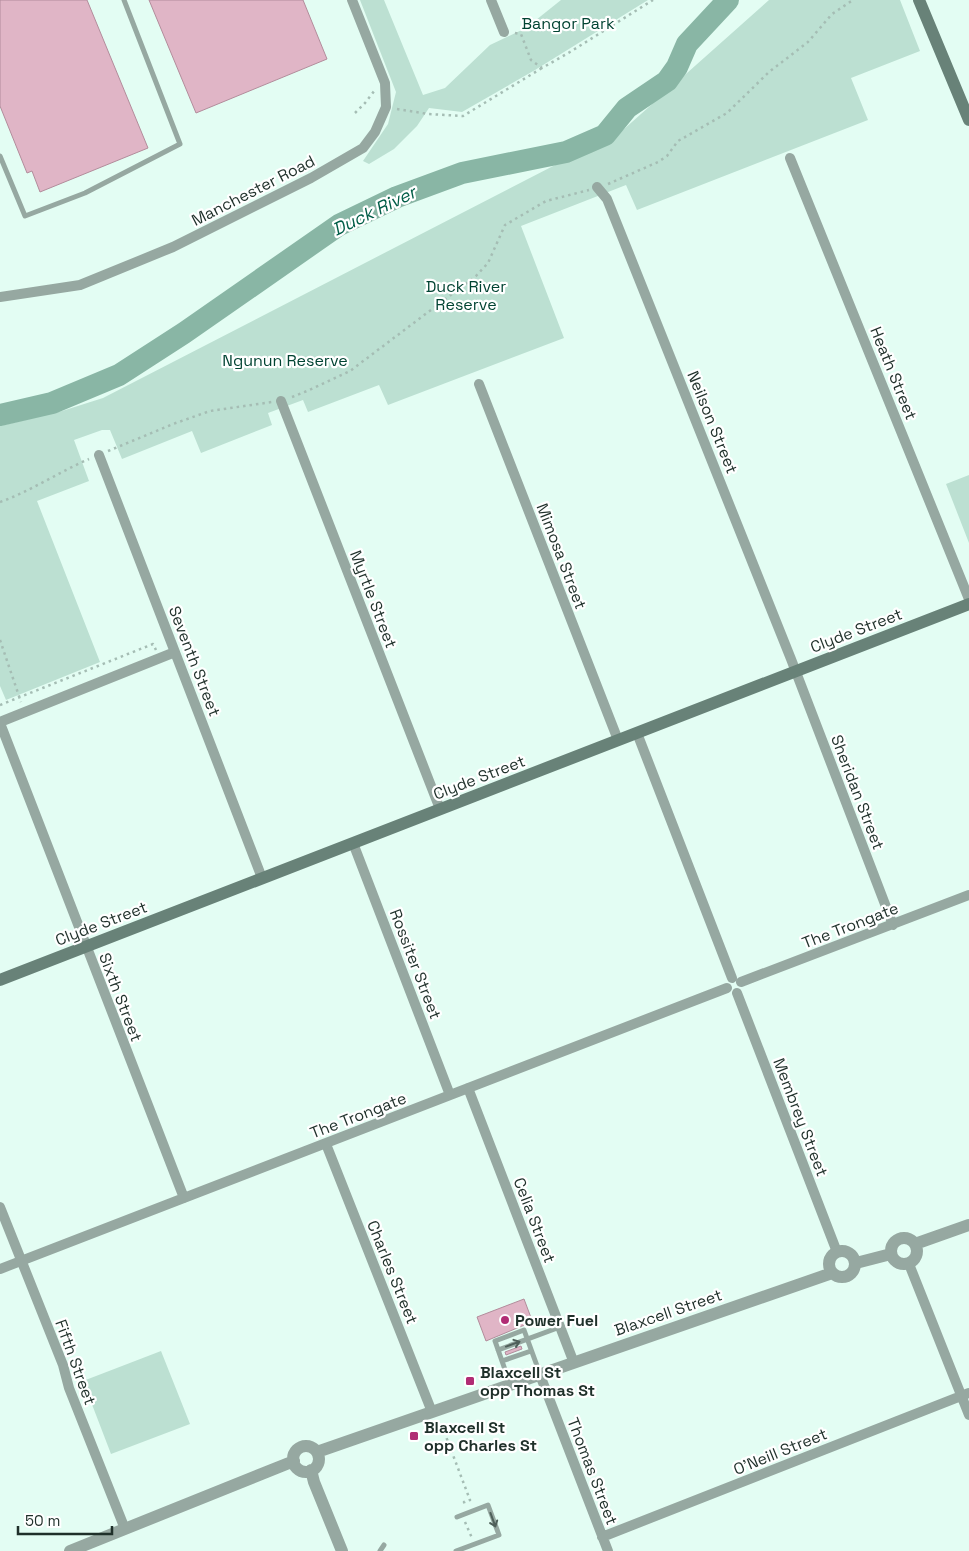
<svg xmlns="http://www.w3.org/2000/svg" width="969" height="1551" font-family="'Space Grotesk',sans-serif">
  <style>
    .green { fill: #bce0d2 }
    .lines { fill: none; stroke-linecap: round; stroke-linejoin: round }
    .river { stroke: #89b6a5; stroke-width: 22 }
    .building { fill: #e0b5c6; stroke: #b28c9b }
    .path { stroke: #a5bdb4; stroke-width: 2.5; stroke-dasharray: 2.5 4; stroke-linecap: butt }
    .service { stroke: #96a8a1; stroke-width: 5 }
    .minor { stroke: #96a8a1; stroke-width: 10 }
    .tertiary { stroke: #96a8a1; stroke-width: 12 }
    .secondary { stroke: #688278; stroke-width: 12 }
    .oneway { stroke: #4f605a }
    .poi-dot { fill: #b12c74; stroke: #fff; stroke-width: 2 }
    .labels { text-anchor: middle; stroke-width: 4.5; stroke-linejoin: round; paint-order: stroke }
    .park-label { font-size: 16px; fill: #014332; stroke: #fff }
    .street-label { font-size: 16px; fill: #1f302a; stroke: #fff }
    .poi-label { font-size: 16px; font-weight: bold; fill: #1f302a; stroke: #fff; text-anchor: start }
    .water-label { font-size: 18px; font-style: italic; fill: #015d47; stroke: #fff }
  </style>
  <rect width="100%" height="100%" fill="#e3fdf3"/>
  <!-- green -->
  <path class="green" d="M360 0H384L423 95 445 88 490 45 526 28 561 0H648L535 70 462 112 429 108 417 126 394 149 369 164 363 161 388 124 396 92Z
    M769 0H900L920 51 851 78 868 120 637 210 626 185 521 226 564 338 388 405 379 385 308 412 303 400 268 413 272 425 201 453 192 431 122 459 110 430H102L74 440 89 481 37 501 100 662 6 700 0 686V426L62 411 103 398 623 130Z
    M969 475V543L946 484Z
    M161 1351 190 1424 111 1454 83 1381Z"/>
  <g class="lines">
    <!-- river -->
    <path class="river" d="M0 415 52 403 119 375 184 333 339 225 397 197 462 173 566 152 605 135 627 108 667 81 677 67 687 44 728 0"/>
  </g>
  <!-- building -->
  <path class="building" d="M0 0H87L148 148 40 192 32 171 27 173 0 106Z
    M149 0H303L327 59 196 113Z
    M524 1299 533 1323 522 1326 486 1341 477 1317Z
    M521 1346 522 1349 506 1355 505 1352Z"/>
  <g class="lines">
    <!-- path -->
    <path class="path" d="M515 33 521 34 531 60 542 68 570 52 653 0
      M397 109 428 114 463 116 542 68
      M355 113 365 103 375 90
      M608 184 658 162 667 156 678 141 727 113 769 72 808 42 832 14 853 0
      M292 397 307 391 350 371 476 276 488 263 505 225 546 201 589 190
      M108 451 173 424 210 411 272 402
      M0 502C31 491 59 472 89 459
      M0 640 21 702
      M0 705 153 644 156 650
      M442 1426 470 1500 464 1502 465 1505
      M465 1522 472 1538"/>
    <!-- service -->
    <path class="service" d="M0 156 25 216 85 193 180 144 124 0
      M498 1350 560 1327
      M502 1361 531 1351
      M510 1384 495 1341 524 1330 540 1374
      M380 1551 384 1545
      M456 1551 499 1535 488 1505 457 1517"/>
    <!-- minor -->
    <path class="minor" d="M491 0 504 32
      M790 158 969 599
      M597 187 607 199 791 659 893 925
      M0 297 80 285 173 247 311 178 363 148 375 132 386 107 385 83 352 0
      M479 384 618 740
      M281 401 440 809
      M99 455 262 878
      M0 722 175 652
      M0 723 184 1198
      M637 733 732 978
      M353 843 450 1095
      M741 982 969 895
      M737 993 837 1252
      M468 1088 574 1363
      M326 1144 432 1412
      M0 1207 63 1365 69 1388 125 1529
      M909 1264 969 1415
      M0 1269 727 988
      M540 1375 608 1551
      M602 1537 969 1393"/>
    <!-- tertiary -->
    <path class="tertiary" d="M891 1251a13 13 0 1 1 26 0a13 13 0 1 1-26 0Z
      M915 1244 969 1225
      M829 1264a13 13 0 1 1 26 0a13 13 0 1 1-26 0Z
      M856 1263 891 1254
      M293 1459a13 13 0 1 1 26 0a13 13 0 1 1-26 0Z
      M317 1452 832 1273
      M311 1470 314 1482 342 1551
      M70 1551 294 1461"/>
    <!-- secondary -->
    <path class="secondary" d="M919 0 969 120
      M0 980 969 604"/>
  </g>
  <!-- one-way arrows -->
  <defs><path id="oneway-shaft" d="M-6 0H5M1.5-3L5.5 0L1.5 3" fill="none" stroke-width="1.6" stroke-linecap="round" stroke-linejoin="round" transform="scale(1.25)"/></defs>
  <g class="oneway">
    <use href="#oneway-shaft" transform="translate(513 1344) rotate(-20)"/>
    <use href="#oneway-shaft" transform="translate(493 1520) rotate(70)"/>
  </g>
  <!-- markers -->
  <g class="poi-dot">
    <circle cx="505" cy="1320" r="5"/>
    <rect x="465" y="1376" width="10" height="10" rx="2.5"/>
    <rect x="409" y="1431" width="10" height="10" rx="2.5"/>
  </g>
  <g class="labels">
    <!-- park labels -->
    <g class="park-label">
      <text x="568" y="29">Bangor Park</text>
      <text x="466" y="292">Duck River<tspan x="466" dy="18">Reserve</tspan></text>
      <text x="285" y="366">Ngunun Reserve</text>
    </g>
    <!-- street labels -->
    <g class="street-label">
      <text transform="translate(253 190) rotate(-27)" y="6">Manchester Road</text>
      <text transform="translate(894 373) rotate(68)" y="6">Heath Street</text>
      <text transform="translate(713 422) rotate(68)" y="6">Neilson Street</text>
      <text transform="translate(562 556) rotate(69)" y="6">Mimosa Street</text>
      <text transform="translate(374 599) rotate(69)" y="6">Myrtle Street</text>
      <text transform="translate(856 630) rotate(-21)" y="6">Clyde Street</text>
      <text transform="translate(195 661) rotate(69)" y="6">Seventh Street</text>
      <text transform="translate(479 777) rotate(-21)" y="6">Clyde Street</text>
      <text transform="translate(858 792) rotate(69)" y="6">Sheridan Street</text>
      <text transform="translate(101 923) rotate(-21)" y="6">Clyde Street</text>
      <text transform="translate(850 925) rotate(-21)" y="6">The Trongate</text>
      <text transform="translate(416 964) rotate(69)" y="6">Rossiter Street</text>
      <text transform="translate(121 997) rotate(69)" y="6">Sixth Street</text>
      <text transform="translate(358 1115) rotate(-21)" y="6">The Trongate</text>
      <text transform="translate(801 1117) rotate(69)" y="6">Membrey Street</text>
      <text transform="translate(535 1220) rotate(69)" y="6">Celia Street</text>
      <text transform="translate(393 1272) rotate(68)" y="6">Charles Street</text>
      <text transform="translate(668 1312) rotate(-19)" y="6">Blaxcell Street</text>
      <text transform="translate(76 1362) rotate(70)" y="6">Fifth Street</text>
      <text transform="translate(780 1451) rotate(-22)" y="6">O'Neill Street</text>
      <text transform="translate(593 1471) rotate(69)" y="6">Thomas Street</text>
    </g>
    <!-- poi labels -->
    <g class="poi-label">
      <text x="515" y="1326">Power Fuel</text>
      <text x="480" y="1378">Blaxcell St<tspan x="480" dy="18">opp Thomas St</tspan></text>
      <text x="424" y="1433">Blaxcell St<tspan x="424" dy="18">opp Charles St</tspan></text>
    </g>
    <!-- water labels -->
    <g class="water-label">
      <text transform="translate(374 211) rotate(-26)" y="6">Duck River</text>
    </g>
  </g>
  <!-- scale -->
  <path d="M18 1526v8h94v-8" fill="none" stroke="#1f302a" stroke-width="2.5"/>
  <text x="25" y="1526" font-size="15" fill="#1f302a" stroke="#ffffff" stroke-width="4" paint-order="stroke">50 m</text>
</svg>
